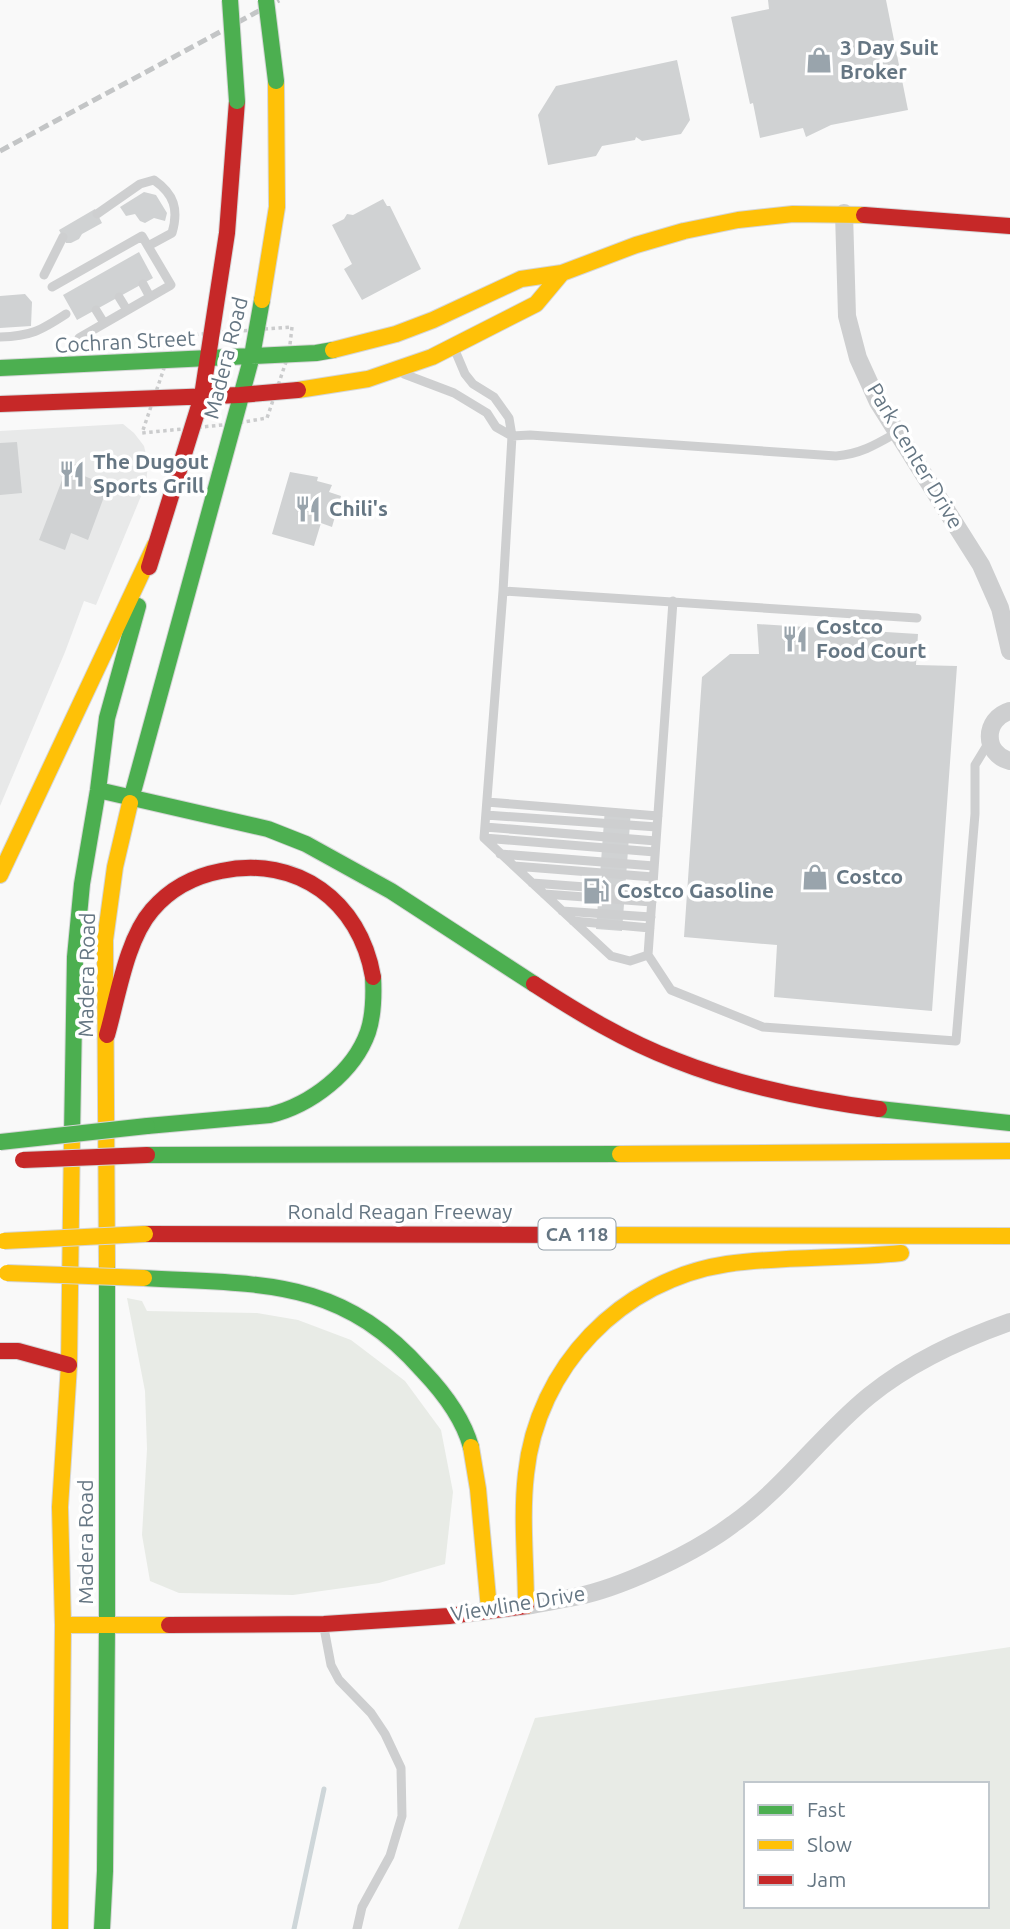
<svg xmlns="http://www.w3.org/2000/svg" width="1010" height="1929" font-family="Ubuntu,sans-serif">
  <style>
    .built { fill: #e8e9e9 }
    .green { fill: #e8ebe6; fill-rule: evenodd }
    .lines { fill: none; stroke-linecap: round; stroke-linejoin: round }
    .stream { stroke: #ced6d9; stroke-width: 5 }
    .building { fill: #d0d2d3 }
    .fast-casing { stroke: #d5d6d7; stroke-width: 18 }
    .slow-casing { stroke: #d5d6d7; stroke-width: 18 }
    .jam-casing { stroke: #d5d6d7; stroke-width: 18 }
    .path { stroke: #cbcccd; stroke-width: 3.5; stroke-dasharray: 3.5 3.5; stroke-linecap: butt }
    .lane { stroke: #cecfd0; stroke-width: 9 }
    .street { stroke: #cecfd0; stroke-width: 18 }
    .fast { stroke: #4caf50; stroke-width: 16 }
    .slow { stroke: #ffc107; stroke-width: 16 }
    .jam { stroke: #c62828; stroke-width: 16 }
    .rail { stroke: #c3c5c6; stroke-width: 5; stroke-dasharray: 10 5; stroke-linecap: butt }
    .fast-bridge-casing { stroke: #d5d6d7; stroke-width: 18; stroke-linecap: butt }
    .slow-bridge-casing { stroke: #d5d6d7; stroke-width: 18; stroke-linecap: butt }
    .jam-bridge-casing { stroke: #d5d6d7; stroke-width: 18; stroke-linecap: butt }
    .fast-bridge { stroke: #4caf50; stroke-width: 16 }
    .slow-bridge { stroke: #ffc107; stroke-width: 16 }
    .jam-bridge { stroke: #c62828; stroke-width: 16 }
    .labels { text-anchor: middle; stroke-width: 7; stroke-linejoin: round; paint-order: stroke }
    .shield { fill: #fff; stroke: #939fa8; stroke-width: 2 }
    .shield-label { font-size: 19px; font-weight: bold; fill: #657683 }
    .poi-label { font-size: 21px; font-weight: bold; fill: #657683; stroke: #fff; text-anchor: start }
    .street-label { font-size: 21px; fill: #657683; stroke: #fff }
  </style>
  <rect width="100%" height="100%" fill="#f9f9f9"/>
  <!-- built -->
  <path class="built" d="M123 424 134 433 144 446 148 463 146 484 96 605 84 601 65 652 0 806V431Z"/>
  <!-- green -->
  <path class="green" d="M127 1298 142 1301 147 1311 257 1313 298 1320 351 1340 405 1381 441 1430 453 1492 445 1564 379 1583 293 1595 179 1593 150 1581 142 1535 147 1449 145 1391Z
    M1010 1647V1929H458L535 1718ZM746 1784H987V1906H746Z"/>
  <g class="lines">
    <!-- stream -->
    <path class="stream" d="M294 1929 324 1789"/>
  </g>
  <!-- building -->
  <path class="building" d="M768 0H886L908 110 831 125 806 137 803 128 760 138 753 103 750 104 731 17 769 9Z
    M677 60 690 120 681 134 642 141 636 137 635 140 602 146 596 156 548 165 538 115 556 86Z
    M144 192 156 195 167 213 165 221 154 218 145 223 140 221 135 214 126 216 120 207Z
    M383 199 387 206H390L421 269 362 300 344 269 352 264 332 225 344 219 347 214 353 215Z
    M95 209 102 223 82 234 79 239 71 243H66L59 230Z
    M139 252 153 278 77 320 63 295Z
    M25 294 32 302 31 326 0 328V296Z
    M17 442 22 493 0 495V443Z
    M69 462 85 468 82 475 108 486 88 540 71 533 65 550 39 540Z
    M290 472 318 477 317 481 332 485 329 492 341 496 332 527 321 523 314 546 272 534Z
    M757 624 918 634 916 665 957 666 932 1011 774 997 777 945 684 937 702 677 730 654H759Z
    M605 808 631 810 622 931 596 929Z"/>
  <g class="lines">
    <!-- fast casing -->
    <g class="fast-casing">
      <path id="fast" d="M0 368 316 353 333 350
        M98 790 268 829 306 844 391 891 534 984
        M130 803 252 356 262 300
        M879 1109 1010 1123
        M147 1126 270 1115C311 1105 354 1072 368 1032 374 1014 374 996 373 977
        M72 1136 75 957 82 884 98 790 107 718 138 606
        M147 1155 620 1154
        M107 1266V1625
        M144 1278C260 1285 339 1276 423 1371 444 1393 463 1418 471 1447
        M102 1929 105 1871 107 1625"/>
    </g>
    <!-- slow casing -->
    <g class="slow-casing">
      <path id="slow" d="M262 300 277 207 276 81
        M333 350 396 334 433 320 521 279 562 273 636 245 684 231 738 220 793 214 864 215
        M298 390 368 379 432 357 536 304 562 273
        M0 875 155 545
        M72 1136 69 1365 60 1507 63 1625H169
        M620 1154 1010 1151
        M592 1235 1010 1236
        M107 1266 105 940 115 867 130 803
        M471 1447 478 1489 489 1609
        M526 1606C526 1562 521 1517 526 1474 537 1367 621 1280 727 1264 784 1256 843 1259 901 1253
        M60 1929 63 1625"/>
    </g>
    <!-- jam casing -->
    <g class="jam-casing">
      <path id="jam" d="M864 215 1010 226
        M0 404 240 395 298 390
        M149 567 202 396 227 233 237 101
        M534 984C579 1013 625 1041 675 1060 740 1086 810 1100 879 1109
        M107 1035C118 997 126 940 152 910 170 889 195 876 221 871 297 855 360 901 373 977
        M145 1234 592 1235
        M0 1351H18L69 1365
        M169 1625 324 1624 449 1616 526 1606"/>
    </g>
    <!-- path -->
    <path class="path" d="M292 327 289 353 267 418 232 424 142 433 175 336Z"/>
    <!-- lane -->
    <path class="lane" d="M97 214 140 184 154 180C174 194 179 209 172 233L148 246
      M44 275 63 237
      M143 284 150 297
      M52 287 142 236 171 285 79 338
      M119 297 127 310
      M96 310 104 323
      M0 337C31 336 40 331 66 314
      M454 348 465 374 473 384 494 397 509 418 512 436 503 591 484 838
      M404 374 454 393 487 413 496 427 512 436 530 435 836 456C861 454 877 444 898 432
      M503 591 917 618
      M673 601 648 955 671 990 763 1027 956 1041 975 814V765L989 742
      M487 802 658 816
      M486 815 657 827
      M485 827 656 841
      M484 838 611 956 630 961 648 955
      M484 838 655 852
      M500 854 654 866
      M514 866 653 877
      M532 883 652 892
      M544 894 652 902
      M562 911 651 917
      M573 921 650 928
      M324 1628 331 1665 339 1680 371 1713 385 1734 401 1768 402 1816 390 1856 362 1907 357 1929"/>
    <!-- street -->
    <path class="street" d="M844 213 847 316 858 358 878 402 981 565 1000 608 1010 651
      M1010 711C983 719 983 754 1010 761
      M526 1606C546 1602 565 1599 584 1595 629 1584 696 1552 733 1524 784 1488 821 1435 869 1396 911 1362 959 1340 1010 1322"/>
    <!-- fast -->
    <use href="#fast" class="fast"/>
    <!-- slow -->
    <use href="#slow" class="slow"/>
    <!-- jam -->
    <use href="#jam" class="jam"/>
    <!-- rail -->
    <path class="rail" d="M0 151 279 0"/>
    <!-- fast-bridge casing -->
    <g class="fast-bridge-casing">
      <path id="fast-bridge" d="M230 0 237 101
        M266 0 276 81
        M0 1142 147 1126"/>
    </g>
    <!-- slow-bridge casing -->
    <g class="slow-bridge-casing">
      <path id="slow-bridge" d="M4 1241 145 1234
        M7 1273 144 1278"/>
    </g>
    <!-- jam-bridge casing -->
    <g class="jam-bridge-casing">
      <path id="jam-bridge" d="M23 1160 147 1155"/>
    </g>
    <!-- fast-bridge -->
    <use href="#fast-bridge" class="fast-bridge"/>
    <!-- slow-bridge -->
    <use href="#slow-bridge" class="slow-bridge"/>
    <!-- jam-bridge -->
    <use href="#jam-bridge" class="jam-bridge"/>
  </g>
  <!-- icons -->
  <defs>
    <g id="shop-bare" transform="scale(2.1)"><path d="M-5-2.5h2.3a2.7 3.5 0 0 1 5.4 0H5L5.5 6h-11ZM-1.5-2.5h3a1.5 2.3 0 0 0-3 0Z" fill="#99a4ac" stroke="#fff" stroke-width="2.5" paint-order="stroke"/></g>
    <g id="restaurant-bare" transform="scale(2.1)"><path d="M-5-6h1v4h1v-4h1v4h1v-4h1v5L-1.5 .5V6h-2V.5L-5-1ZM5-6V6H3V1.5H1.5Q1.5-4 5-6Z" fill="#99a4ac" stroke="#fff" stroke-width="2.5" paint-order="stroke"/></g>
    <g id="fuel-bare" transform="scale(2.1)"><path d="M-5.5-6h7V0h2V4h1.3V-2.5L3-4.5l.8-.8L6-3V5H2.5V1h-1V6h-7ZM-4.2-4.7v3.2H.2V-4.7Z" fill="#99a4ac" stroke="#fff" stroke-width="2.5" paint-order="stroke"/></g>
  </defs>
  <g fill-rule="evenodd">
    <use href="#shop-bare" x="819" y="60"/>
    <use href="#restaurant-bare" x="72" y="474"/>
    <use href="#restaurant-bare" x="308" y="509"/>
    <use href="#restaurant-bare" x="795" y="639"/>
    <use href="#shop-bare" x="815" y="877"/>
    <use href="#fuel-bare" x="596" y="891"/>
  </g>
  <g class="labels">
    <!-- shield labels -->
    <rect class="shield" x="538.5" y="1218.5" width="77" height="31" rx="5"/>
    <g class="shield-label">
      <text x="577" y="1241">CA 118</text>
    </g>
    <!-- poi labels -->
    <g class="poi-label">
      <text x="840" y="55">3 Day Suit<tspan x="840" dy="24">Broker</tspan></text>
      <text x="93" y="469">The Dugout<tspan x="93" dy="24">Sports Grill</tspan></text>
      <text x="329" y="516">Chili's</text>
      <text x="816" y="634">Costco<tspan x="816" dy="24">Food Court</tspan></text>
      <text x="836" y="884">Costco</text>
      <text x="617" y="898">Costco Gasoline</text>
    </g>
    <!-- street labels -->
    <g class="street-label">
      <text transform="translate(125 342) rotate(-3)" y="7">Cochran Street</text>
      <text transform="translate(226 358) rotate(-76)" y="7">Madera Road</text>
      <text transform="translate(915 456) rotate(59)" y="7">Park Center Drive</text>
      <text transform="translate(87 975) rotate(-89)" y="7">Madera Road</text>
      <text x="400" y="1219">Ronald Reagan Freeway</text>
      <text transform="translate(86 1542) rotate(-90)" y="7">Madera Road</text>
      <text transform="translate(518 1604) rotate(-9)" y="7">Viewline Drive</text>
    </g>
  </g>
  <!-- legend -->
  <rect x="744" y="1782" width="245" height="126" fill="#ffffff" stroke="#c1c8cd" stroke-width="2"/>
  <rect x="758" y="1805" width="35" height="10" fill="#4caf50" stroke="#c1c8cd" stroke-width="2"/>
  <text x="807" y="1817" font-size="21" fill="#657683">Fast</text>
  <rect x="758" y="1840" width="35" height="10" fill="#ffc107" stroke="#c1c8cd" stroke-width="2"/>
  <text x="807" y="1852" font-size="21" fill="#657683">Slow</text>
  <rect x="758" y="1875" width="35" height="10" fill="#c62828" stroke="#c1c8cd" stroke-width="2"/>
  <text x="807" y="1887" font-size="21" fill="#657683">Jam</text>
</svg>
